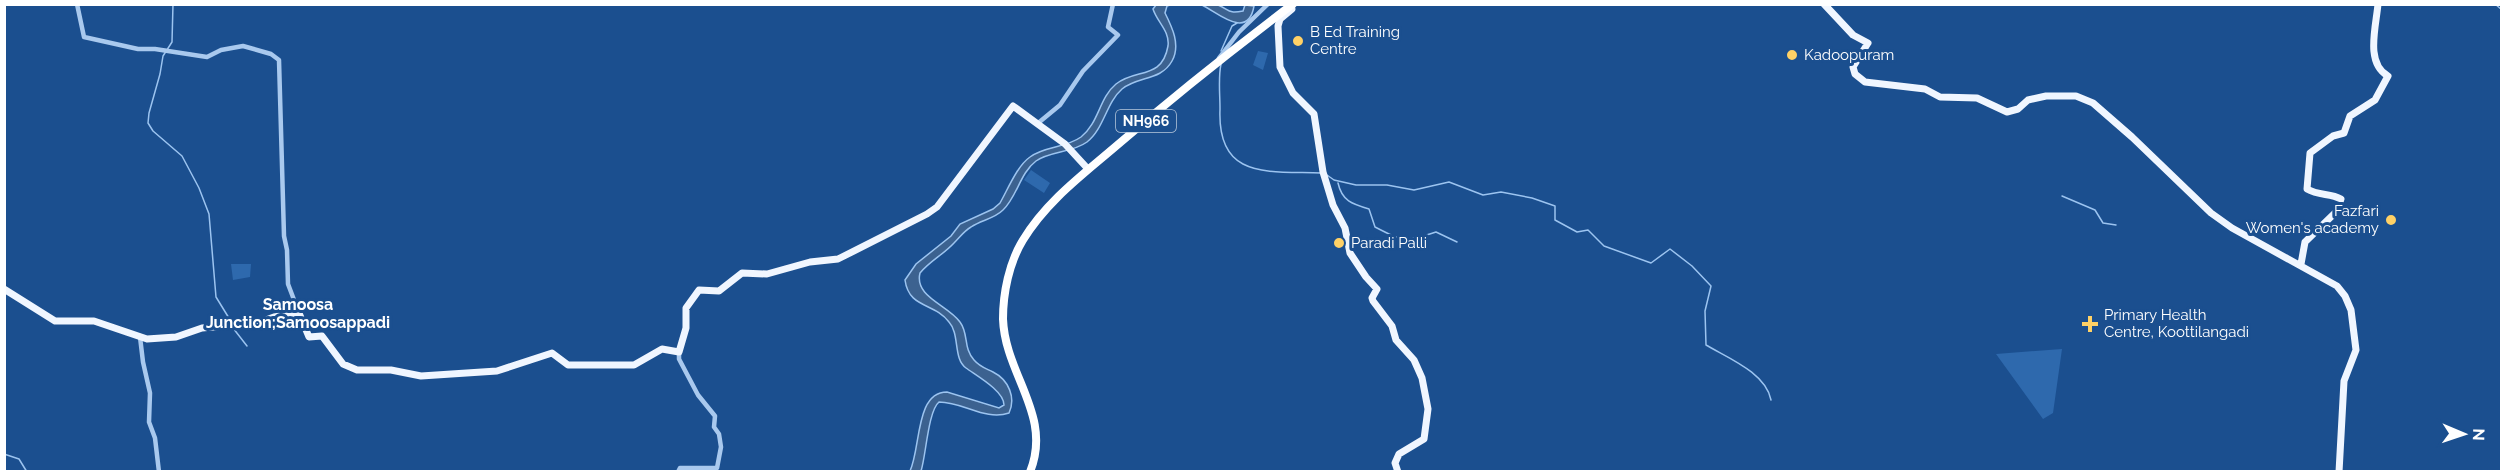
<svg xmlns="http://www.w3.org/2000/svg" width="2506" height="476" font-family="Raleway,sans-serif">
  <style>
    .green { fill: #2e69ad }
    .water { fill: #3c6290; stroke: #9cc4f0; stroke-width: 1.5 }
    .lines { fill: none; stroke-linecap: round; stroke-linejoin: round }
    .stream { stroke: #9cc4f0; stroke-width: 1.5 }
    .minor { stroke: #a9c9ee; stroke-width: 4.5 }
    .major { stroke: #f0f6ff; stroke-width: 7 }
    .highway { stroke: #fff; stroke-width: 8 }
    .poi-dot { fill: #ffd166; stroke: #1b4f8f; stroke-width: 2 }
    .labels { text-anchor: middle; stroke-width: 6; stroke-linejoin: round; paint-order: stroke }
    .shield { fill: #1b4f8f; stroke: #bbcadd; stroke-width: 1.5 }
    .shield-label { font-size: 14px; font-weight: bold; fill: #fff }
    .poi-label { font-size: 15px; fill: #fff; stroke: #1b4f8f; text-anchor: start }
    .neighbourhood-label { font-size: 16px; font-weight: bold; fill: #fff; stroke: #1b4f8f }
  </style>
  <rect width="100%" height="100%" fill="#1b4f8f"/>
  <!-- green -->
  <path class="green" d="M1258 51 1268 53 1263 70 1253 65Z
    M1031 170 1050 183 1044 193 1024 180Z
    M231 264H251L250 277 233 280Z
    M2062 349 2053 413 2043 419 1996 354Z"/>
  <!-- water -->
  <path class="water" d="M1156 5H1170L1167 6 1165 13C1172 27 1181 45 1172 61 1161 81 1138 76 1122 89 1106 103 1104 129 1087 142 1072 153 1050 151 1036 161 1020 173 1017 197 1003 210 994 219 981 220 971 227 964 231 960 237 954 243 944 254 930 261 920 273 914 297 948 305 960 322 969 334 963 348 974 360 980 367 985 368 993 372 1009 380 1016 398 1009 413 985 421 964 402 939 402 928 411 926 456 921 471H910C921 448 915 392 947 392L999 408 1004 405C1004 391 977 376 966 368 953 359 960 334 949 322 934 302 909 309 905 280L916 264 951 236 960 224 993 209 1000 203C1008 189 1017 166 1030 157 1044 146 1066 148 1081 137 1099 123 1099 98 1116 84 1136 68 1162 80 1168 46 1170 31 1157 22 1153 9Z
    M1202 5C1207 5 1214 4 1218 5 1230 10 1228 14 1243 11L1245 5 1254 6C1248 41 1217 12 1202 5Z"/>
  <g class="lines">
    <!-- stream -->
    <path class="stream" d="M173 4 172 42 163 56 160 74 149 113 148 123 153 131 182 156 199 188 209 214 216 297 232 323
      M2495 4 2502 10
      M1221 51 1232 26 1237 23
      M1221 64C1218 78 1220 93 1220 109 1217 180 1268 171 1321 173
      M1327 175 1334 180 1356 185H1387L1414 190 1449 182 1483 195 1501 192 1532 198 1555 206V220L1577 232 1588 230 1604 246 1651 263 1670 249 1692 266 1711 286 1705 311 1706 345C1728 358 1766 373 1771 400
      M1338 183C1342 201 1352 204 1369 209L1375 227C1404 242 1405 242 1436 232L1457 242
      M2062 196 2095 210 2103 223 2116 225
      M233 328 247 346
      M4 454 19 459 27 472"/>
    <!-- minor -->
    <path class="minor" d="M77 4 84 37 138 49H155L207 57 221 50 243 46 271 54 279 60 284 236 287 250 288 284 299 313
      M1219 58 1239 32 1268 4
      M1037 124 1060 105 1083 71 1118 35 1108 27 1113 4
      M140 337 143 362 150 393 149 422 155 438 159 472
      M678 472 680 468H717L721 447 719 434 714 427 715 416 698 395 679 359V352"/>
    <!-- major -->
    <path class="major" d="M1824 4 1853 35 1868 43 1853 67 1855 74 1865 82 1925 89 1940 97 1977 98 2007 112 2018 109 2028 100 2046 96H2076L2093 103 2132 137 2211 213 2232 228 2337 286 2345 296 2351 310 2356 350 2344 381 2339 472
      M1291 6 1292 9 1280 19 1278 26 1280 67 1293 93 1314 114 1323 172 1333 205 1345 228 1350 253 1366 277 1377 289 1372 298 1373 301 1392 326 1396 340 1414 360 1422 378 1428 409 1424 439 1399 454 1395 463 1398 472
      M2301 264 2305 242 2337 211 2341 199C2330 193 2319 196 2307 189L2310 153 2333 136 2344 133 2350 116 2375 100 2388 76C2365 63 2376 27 2378 4
      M4 289 55 321H94L147 339 176 337 202 328 258 323 274 317 299 313 309 337 322 336 343 364 357 370H391L421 376 497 371 552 353 568 365H634L662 349 679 352 686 328V308L699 290 719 291 742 273 767 274 810 262 838 259 927 214 937 207 1013 106 1065 144 1088 169"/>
    <!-- highway -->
    <path class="highway" d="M1030 472C1053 415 1005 375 1003 319 1003 293 1009 263 1023 240 1046 202 1081 176 1115 147 1173 97 1232 50 1293 4"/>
  </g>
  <!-- markers -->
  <g class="poi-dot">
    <circle cx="1298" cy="41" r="6"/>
    <circle cx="1792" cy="55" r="6"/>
    <circle cx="2391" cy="220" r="6"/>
    <circle cx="1339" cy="243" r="6"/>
    <path d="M2087 315h6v6h6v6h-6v6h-6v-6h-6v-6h6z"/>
  </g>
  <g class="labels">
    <!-- shield labels -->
    <rect class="shield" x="1116" y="110" width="60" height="22" rx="4.5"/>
    <g class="shield-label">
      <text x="1146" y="126">NH966</text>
    </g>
    <!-- poi labels -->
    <g class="poi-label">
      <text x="1310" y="37">B Ed Training<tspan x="1310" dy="17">Centre</tspan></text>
      <text x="1804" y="60">Kadoopuram</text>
      <text x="2379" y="216" text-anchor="end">Fazfari<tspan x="2379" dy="17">Women's academy</tspan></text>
      <text x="1351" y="248">Paradi Palli</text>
      <text x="2104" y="320">Primary Health<tspan x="2104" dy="17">Centre, Koottilangadi</tspan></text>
    </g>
    <!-- neighbourhood labels -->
    <g class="neighbourhood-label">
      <text x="298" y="310">Samoosa<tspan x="298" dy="18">Junction;Samoosappadi</tspan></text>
    </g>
  </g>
  <!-- border -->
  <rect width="2506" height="476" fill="none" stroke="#ffffff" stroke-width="12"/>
  <!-- north arrow -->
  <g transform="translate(2464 434) rotate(92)" stroke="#1b4f8f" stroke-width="4.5" paint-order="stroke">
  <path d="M0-4.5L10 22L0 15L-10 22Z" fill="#ffffff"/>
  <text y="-9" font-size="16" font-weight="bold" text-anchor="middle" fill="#ffffff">N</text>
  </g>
</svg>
